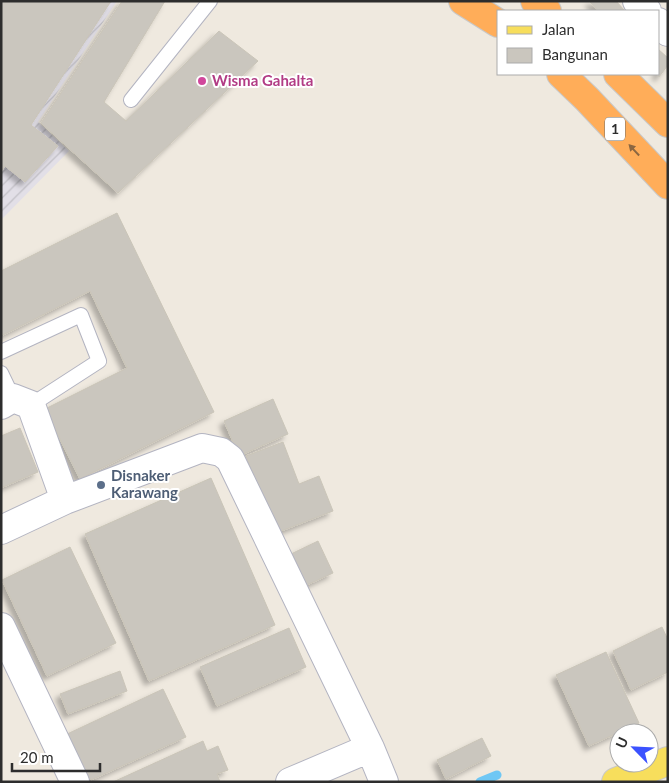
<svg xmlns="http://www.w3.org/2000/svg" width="669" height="783" font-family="Lato,sans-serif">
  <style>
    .industrial { fill: url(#industrial-furrows) }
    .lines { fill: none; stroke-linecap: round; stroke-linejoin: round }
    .stream { stroke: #6fc7f4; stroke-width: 9 }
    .building { fill: #cac6be; stroke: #cac5b8; filter: url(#shadow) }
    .lane-casing { stroke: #b3b4c1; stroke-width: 16 }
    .street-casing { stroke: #b3b4c1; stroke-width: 30 }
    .primary-casing { stroke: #c8c8c8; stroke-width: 30 }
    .highway-casing { stroke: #c8c8c8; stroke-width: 30 }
    .lane { stroke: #fff; stroke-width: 14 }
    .street { stroke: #fff; stroke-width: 28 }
    .primary { stroke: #f7de5c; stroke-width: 28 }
    .highway { stroke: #ffad59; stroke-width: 28 }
    .oneway { fill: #8c6741 }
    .hotel-dot { fill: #d1479c; stroke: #fff; stroke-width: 2 }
    .service-dot { fill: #5c6f8a; stroke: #fff; stroke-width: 2 }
    .labels { text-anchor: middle; stroke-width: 4; stroke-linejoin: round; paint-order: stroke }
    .shield { fill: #fff; stroke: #6c6c6c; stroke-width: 1 }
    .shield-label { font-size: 14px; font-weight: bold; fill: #2d2d2d }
    .hotel-label { font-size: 15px; font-weight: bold; fill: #b23c85; stroke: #fff; text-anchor: start }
    .service-label { font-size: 15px; font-weight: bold; fill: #4e5e75; stroke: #fff; text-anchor: start }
  </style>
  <defs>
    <pattern id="industrial-furrows" width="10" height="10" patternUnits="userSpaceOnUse" patternTransform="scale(1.25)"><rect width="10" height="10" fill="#e2dfe7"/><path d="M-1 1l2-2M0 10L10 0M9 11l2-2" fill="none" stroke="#c2c0c6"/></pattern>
    <filter id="shadow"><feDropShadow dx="-4.5" dy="4.5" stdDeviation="2.5" flood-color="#0004"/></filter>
  </defs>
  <rect width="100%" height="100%" fill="#efe9df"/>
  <!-- industrial -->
  <path class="industrial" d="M1 1H117L38 122 69 151 1 220Z"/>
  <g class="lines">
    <!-- stream -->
    <path class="stream" d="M480 782 497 775"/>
  </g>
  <!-- building -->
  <path class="building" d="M1 1H111L31 125 58 146 25 182 5 166 1 172Z
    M122 1H165L104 102 126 121 219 31 258 61 118 193 41 123Z
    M589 1H616L625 11H598Z
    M658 49 668 58V65L659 77 656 74H658Z
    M117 213 214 412 80 479 45 409 127 368 90 291 3 335 1 331V271Z
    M273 399 288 434 239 456 224 421Z
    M20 428 38 472 1 488V436Z
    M283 442 299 484 319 476 333 511 276 533 246 456Z
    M211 478 275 625 149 681 85 534Z
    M318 541 333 573 307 585 291 554Z
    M70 547 116 643 47 676 2 580Z
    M662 627 668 640V672L631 690 613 651Z
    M289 628 306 667 217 706 200 667Z
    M606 652 639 723 589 746 556 675Z
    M120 671 127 691 68 714 60 694Z
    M163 689 186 737 91 780 65 735Z
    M482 738 491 756 446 779 437 760Z
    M203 741 207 751 218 746 228 770 217 774 220 782H113Z"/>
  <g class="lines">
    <!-- lane casing -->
    <g class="lane-casing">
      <path id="lane" d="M131 100 210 1
        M1 352 81 315 99 361 31 405
        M1 373 13 398"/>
    </g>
    <!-- street casing -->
    <g class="street-casing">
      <path id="street" d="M637 1 647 11
        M658 22 668 32
        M1 405 13 398 31 405 65 500
        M1 530 65 500 202 448 221 452 230 459 370 748 384 782
        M1 627 75 782
        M290 782 370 748"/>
    </g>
    <!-- primary casing -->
    <g class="primary-casing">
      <path id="primary" d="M616 782 668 761"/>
    </g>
    <!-- highway casing -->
    <g class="highway-casing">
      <path id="highway" d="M463 1 498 23
        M535 1 547 11
        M561 74 587 99 668 185
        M618 74 668 123"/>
    </g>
    <!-- lane -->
    <use href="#lane" class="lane"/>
    <!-- street -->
    <use href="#street" class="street"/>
    <!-- primary -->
    <use href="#primary" class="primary"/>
    <!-- highway -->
    <use href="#highway" class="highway"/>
  </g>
  <!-- one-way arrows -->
  <defs><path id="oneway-solid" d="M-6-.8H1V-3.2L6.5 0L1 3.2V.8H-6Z" transform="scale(1.25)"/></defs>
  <use class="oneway" href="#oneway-solid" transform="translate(634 150) rotate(-133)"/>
  <!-- markers -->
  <circle class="hotel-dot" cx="202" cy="81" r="5"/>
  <circle class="service-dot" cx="101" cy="485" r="5"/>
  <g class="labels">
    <!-- shield labels -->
    <rect class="shield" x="605" y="117.5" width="20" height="23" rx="4"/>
    <g class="shield-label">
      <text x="615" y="134">1</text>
    </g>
    <!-- hotel labels -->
    <g class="hotel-label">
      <text x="212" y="86">Wisma Gahalta</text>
    </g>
    <!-- service labels -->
    <g class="service-label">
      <text x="111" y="481">Disnaker<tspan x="111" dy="17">Karawang</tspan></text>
    </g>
  </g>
  <!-- border -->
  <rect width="669" height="783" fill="none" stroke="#2d2d2d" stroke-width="5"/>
  <!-- legend -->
  <rect x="497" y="10" width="162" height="65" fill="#ffffff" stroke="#ababab"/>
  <rect x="507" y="26" width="25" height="8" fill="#f7de5c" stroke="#ababab"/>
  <text x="542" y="35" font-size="15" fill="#2d2d2d">Jalan</text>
  <rect x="507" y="48" width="25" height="15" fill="#cac6be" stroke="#ababab"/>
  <text x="542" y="60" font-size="15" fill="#2d2d2d">Bangunan</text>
  <!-- north arrow -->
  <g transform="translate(634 748) rotate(294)"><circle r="24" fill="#ffffff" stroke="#ababab"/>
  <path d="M0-4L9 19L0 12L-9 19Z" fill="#3b52ff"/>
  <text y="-8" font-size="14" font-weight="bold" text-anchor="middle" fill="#2d2d2d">U</text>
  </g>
  <!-- scale -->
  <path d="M12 763v8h88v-8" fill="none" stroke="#2d2d2d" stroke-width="2.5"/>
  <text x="20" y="763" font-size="15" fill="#2d2d2d" stroke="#ffffff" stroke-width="4" paint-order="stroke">20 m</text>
</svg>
